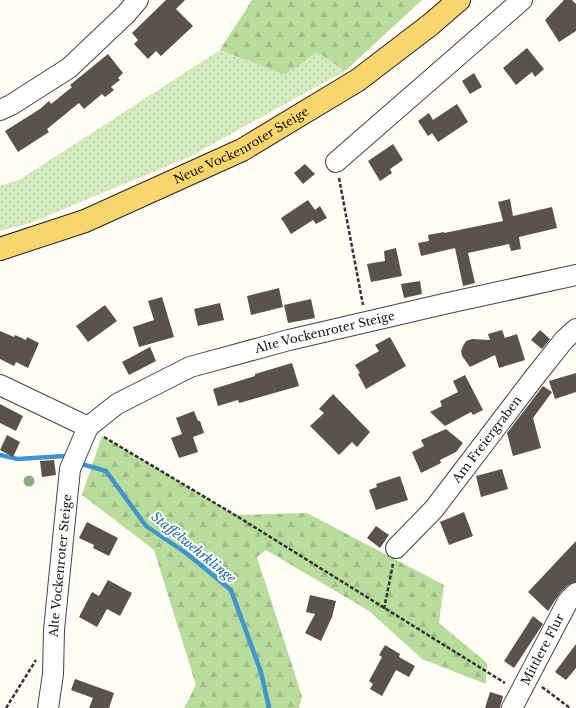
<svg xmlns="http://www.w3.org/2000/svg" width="576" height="708" font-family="'Libre Baskerville',serif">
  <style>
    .green { fill: url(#green-dots) }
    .forest { fill: url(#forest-firs) }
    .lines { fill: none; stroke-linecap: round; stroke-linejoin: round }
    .stream { stroke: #3f96cf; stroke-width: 4.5 }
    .building { fill: #5a524d }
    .minor-casing { stroke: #444; stroke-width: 22 }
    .major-casing { stroke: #222; stroke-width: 24 }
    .path { stroke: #333; stroke-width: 2.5; stroke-dasharray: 4 2; stroke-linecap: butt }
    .minor { stroke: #fff; stroke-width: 20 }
    .major { stroke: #f9d66b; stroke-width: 22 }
    .tree { fill: #8dad7f }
    .labels { text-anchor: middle; stroke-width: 4; stroke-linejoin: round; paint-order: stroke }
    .street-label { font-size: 12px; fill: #111; stroke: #fff }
    .water-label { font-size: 13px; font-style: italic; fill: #1768a6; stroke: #fff }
  </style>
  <defs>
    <pattern id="green-dots" width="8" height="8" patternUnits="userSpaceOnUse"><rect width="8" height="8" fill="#d5ebbd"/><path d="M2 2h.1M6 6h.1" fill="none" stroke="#b6c8a1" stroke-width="1.8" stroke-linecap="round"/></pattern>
    <pattern id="forest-firs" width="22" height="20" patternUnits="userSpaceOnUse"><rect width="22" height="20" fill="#b9dc9c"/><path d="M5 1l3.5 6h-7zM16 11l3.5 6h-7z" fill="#9ebc85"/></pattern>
  </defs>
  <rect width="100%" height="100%" fill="#fffdf5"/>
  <!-- green -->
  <path class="green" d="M220 50 285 75 317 52 345 71 189 157 30 223 0 231V186L19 180Z"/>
  <!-- forest -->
  <path class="forest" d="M252 0H422L345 71 317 52 285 75 220 50Z
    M102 436 235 515 307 513 444 585 439 623 487 663 486 684 422 659 369 611 266 550 257 557 302 696 299 708H184L196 685 154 550 82 495Z"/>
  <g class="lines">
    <!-- stream -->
    <path class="stream" d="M0 455 18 459 64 456 69 459
      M78 463 106 471 146 526 186 553 231 590 261 672 269 708"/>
  </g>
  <!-- building -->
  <path class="building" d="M166 0H185L176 9 193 26 161 56 156 51 148 59 134 44 138 40 132 33Z
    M564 0H572L576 4V31L559 42 545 20Z
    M527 48 544 69 535 77 532 72 516 85 503 68Z
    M108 54 123 73 118 78 120 80 111 87 114 90 105 97 102 94 84 109 79 103 47 129 49 132 18 152 5 131 40 109 49 101 51 104 72 87 70 85Z
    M474 73 482 87 470 94 462 81Z
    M457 104 468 122 438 142 432 133 428 136 418 121 429 113 433 120Z
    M393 144 403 160 390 169 392 173 380 181 368 161Z
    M305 164 315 174 303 184 294 173Z
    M510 199 513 216 552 207 557 228 519 237 521 249 511 251 509 244 468 253 475 283 463 286 455 248 421 256 418 243 429 241 428 235 444 232V233L503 221 498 202Z
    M308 200 315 210 320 206 327 218 316 224 313 220 291 234 281 218Z
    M396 248 402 276 371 282 367 264 385 261 384 251Z
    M420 281 422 294 404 298 401 284Z
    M279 288 283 307 251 315 247 296Z
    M162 297 174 337 139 347 133 327 154 320 148 301Z
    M311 299 315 318 288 323 284 305Z
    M220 303 224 320 198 326 194 309Z
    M105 305 117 321 88 342 76 326Z
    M502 330 505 338 517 334 525 360 499 368 495 355 470 367 462 356 461 351 463 346 466 341 472 339 490 340 488 334Z
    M540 330 550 339 542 349 531 340Z
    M0 331 14 337 15 335 26 340 27 337 39 343 28 368 16 362 14 366 0 359Z
    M390 337 406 366 366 389 358 374 360 373 355 365 379 351 375 345Z
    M150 347 156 361 129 375 122 362Z
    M292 363 299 386 239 403 238 400 218 406 213 389 255 376V374Z
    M576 373V392L555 399 549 381Z
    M465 375 483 410 473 415 471 412 445 426 430 412 442 406 440 401 458 392 453 381Z
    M543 386 552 392 533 418 541 448 513 456 507 433Z
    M333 394 370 432 357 447 352 442 339 455 310 426 324 413 319 409Z
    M0 404 23 416 16 431 0 423Z
    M194 411 198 421H200L204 433 193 437 198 452 179 458 171 438 182 434 176 418Z
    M446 429 463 443 456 452 440 460 441 463 421 473 412 452 424 446 421 440Z
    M7 435 20 442 13 457 0 450Z
    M54 460 56 475 42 477 40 461Z
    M502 469 508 489 481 497 476 476Z
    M400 476 408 500 376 510 369 490 377 487 376 484Z
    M464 512 473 536 449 545 440 522Z
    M87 522 118 538 109 556 93 548 94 545 79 538Z
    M376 526 389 535 380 548 367 538Z
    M576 541V582L568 585 560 593 548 611 528 592Z
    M108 580 132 593 120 616 107 609 97 627 79 617 92 592 99 596Z
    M310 595 336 601 332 617 321 641 305 633 315 614 306 612Z
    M533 616 543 624 514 668 504 661Z
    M576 644V668L566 680 555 672Z
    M385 645 400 654 399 657 415 666 409 677 396 670 382 696 370 689 373 684 369 681 382 657 379 655Z
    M75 679 114 693 109 708H89L93 698 71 690Z
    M490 692 503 696 500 708H485Z"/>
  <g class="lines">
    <!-- minor casing -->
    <g class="minor-casing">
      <g id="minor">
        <path d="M0 110 11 105 69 68 126 14 138 0"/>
        <path d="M336 162 522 0"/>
        <path d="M0 385 88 427"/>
        <path id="s1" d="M396 548 434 509 533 379 564 340 576 329"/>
        <path id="s2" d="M48 708 53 674 54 630 70 469 88 427 117 404 190 367 289 340 448 303 576 275"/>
        <path id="s3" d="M512 708 568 601 576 593"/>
      </g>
    </g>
    <!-- major casing -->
    <g class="major-casing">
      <g id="major">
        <path id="s4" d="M0 249 85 221 242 150 358 80 430 25 459 0"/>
      </g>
    </g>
    <!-- path -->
    <path class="path" d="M339 178 363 305
      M104 437 235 515 505 683
      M384 609 393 564
      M542 687 570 708
      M6 708 36 660"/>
    <!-- minor -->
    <use href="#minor" class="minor"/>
    <!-- major -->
    <use href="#major" class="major"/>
  </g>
  <!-- trees -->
  <circle class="tree" cx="29" cy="481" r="5.5"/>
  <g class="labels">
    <!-- street labels -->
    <g class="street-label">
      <text dy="4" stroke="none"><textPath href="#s4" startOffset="263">Neue Vockenroter Steige</textPath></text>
      <text dy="4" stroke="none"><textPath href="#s2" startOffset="544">Alte Vockenroter Steige</textPath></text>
      <text dy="4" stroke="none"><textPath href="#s1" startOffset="142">Am Freiergraben</textPath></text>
      <text dy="4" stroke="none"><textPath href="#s2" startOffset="143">Alte Vockenroter Steige</textPath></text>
      <text dy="4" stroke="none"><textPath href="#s3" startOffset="66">Mittlere Flur</textPath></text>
    </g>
    <!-- water labels -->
    <g class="water-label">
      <text transform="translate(194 547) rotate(39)" y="5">Staffelwehrklinge</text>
    </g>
  </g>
</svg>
